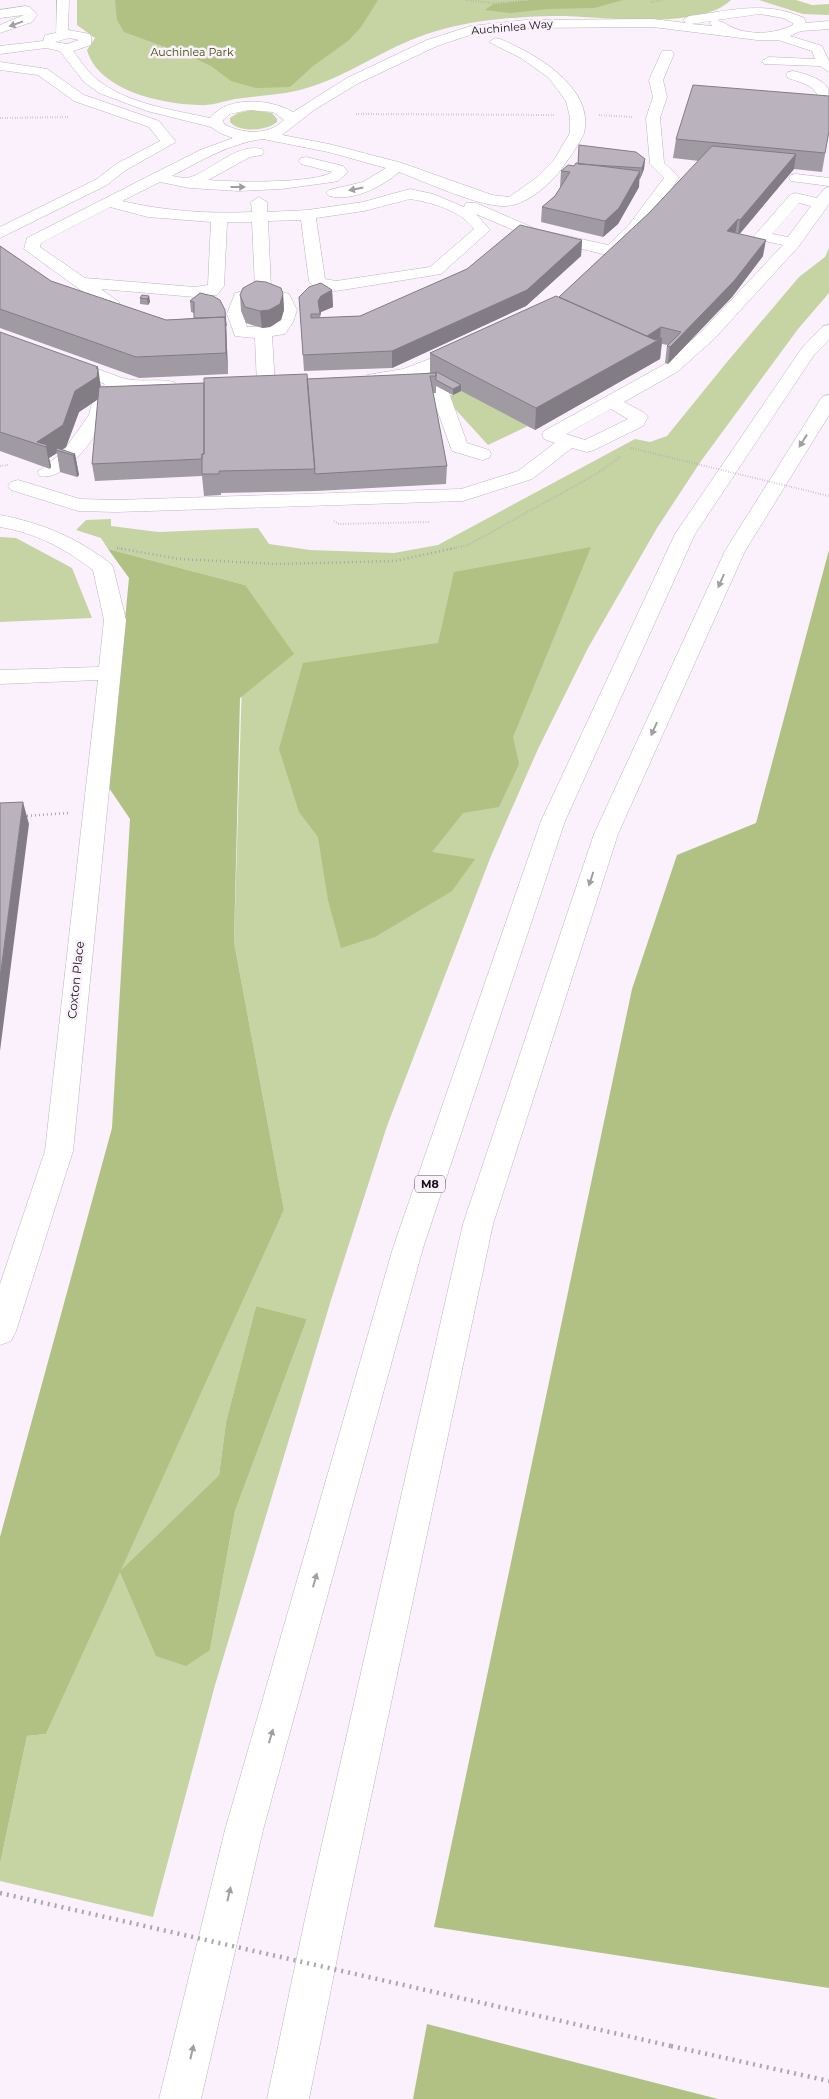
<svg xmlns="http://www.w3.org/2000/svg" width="829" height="2099" font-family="Montserrat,sans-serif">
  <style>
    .green { fill: #c6d3a3; fill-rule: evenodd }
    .forest { fill: #b0c183 }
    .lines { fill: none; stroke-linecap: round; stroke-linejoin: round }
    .minor-casing { stroke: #bcb4be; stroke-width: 1 }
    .highway-casing { stroke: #bcb4be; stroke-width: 1 }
    .path-far2 { stroke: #aca5ad; stroke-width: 2; stroke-dasharray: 0.5 2; stroke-linecap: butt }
    .path-far1 { stroke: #aca5ad; stroke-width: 2.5; stroke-dasharray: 1 3; stroke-linecap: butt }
    .path { stroke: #aca5ad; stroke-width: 4.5; stroke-dasharray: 2 5; stroke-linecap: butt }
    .minor { fill: #fff; fill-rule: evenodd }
    .highway { fill: #fff; fill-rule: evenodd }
    .path-bridge-far1 { stroke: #aca5ad; stroke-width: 2; stroke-dasharray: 0.5 2; stroke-linecap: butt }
    .path-bridge { stroke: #aca5ad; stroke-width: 4.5; stroke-dasharray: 2 5; stroke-linecap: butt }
    .wall { fill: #a09aa3 }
    .shaded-wall { fill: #827d85 }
    .building { fill: #bab3be; stroke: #827d85 }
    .oneway { fill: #a19fa1 }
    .labels { text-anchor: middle; stroke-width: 5; stroke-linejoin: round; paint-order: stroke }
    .far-street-label { font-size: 11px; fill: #131013; stroke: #faf1fc }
    .far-park-label { font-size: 11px; fill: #3d4a00; stroke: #faf1fc }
    .shield { fill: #faf1fc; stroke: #585459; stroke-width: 1 }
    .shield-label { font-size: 11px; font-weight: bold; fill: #131013 }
    .street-label { font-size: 12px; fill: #131013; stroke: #faf1fc }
  </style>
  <rect width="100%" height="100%" fill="#faf1fc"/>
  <!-- green -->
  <path class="green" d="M77 0H731C698 32 596 15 552 16 512 17 472 20 433 32 392 44 356 71 316 85 290 95 262 95 235 99 222 102 210 106 198 105 161 104 98 90 87 50L95 38 77 25Z
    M759 0H796L812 5 829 4V15L803 14Z
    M252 110 272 113 277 119V122C266 131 240 133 230 122V118L238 113Z
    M829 248V293L798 329 701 461 657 528 588 648 538 749 491 856 387 1126 331 1300 215 1685 153 1917 0 1881V1864L27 1736 46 1734 284 1210 234 942 245 585 108 549 101 538 76 530 86 520 111 519V526L158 532 258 528 269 544 310 550 394 553 438 545 635 439 650 442 667 436 727 362 799 277 825 257ZM256 1306 307 1319 235 1511 210 1650 120 1571 219 1475 226 1422Z
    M461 391 528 426 488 445 445 398Z
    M0 537 16 538 72 568 92 618 0 622Z"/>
  <!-- forest -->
  <path class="forest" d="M115 0H378L361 27 348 41 313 66 290 87 256 88 231 81 211 66 190 56 124 32 117 20Z
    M535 0H623L594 8 547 9 510 13 485 10 493 4Z
    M591 547 513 737 519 764 499 807 463 813 432 852 475 859 452 891 375 937 341 948 328 900 318 837 299 812 279 749 303 663 438 643 454 572Z
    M108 549 245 585 294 654 240 698 234 942 284 1210 121 1570 219 1475 226 1422 256 1306 307 1319 235 1511 210 1650 186 1666 156 1656 120 1572 46 1734 27 1736 0 1864V1537L112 1128 130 819 109 788 129 578Z
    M829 550V1988L434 1927 632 989 677 855 756 823Z
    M427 2024 718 2099H413Z"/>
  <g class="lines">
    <!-- minor casing -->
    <g class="minor-casing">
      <path id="minor" d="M57 0H69L68 30 90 34 91 37V45L73 51C81 61 88 73 99 81 129 104 173 110 210 118 228 95 271 99 293 112L347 78 427 40 471 26 526 20 653 19 686 23 683 20 689 16C729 11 766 0 804 18L806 23 829 21V29L801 31 790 36 822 46 829 61V72L820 66 764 64 762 61 769 57 815 59 812 51 778 40H757L653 27 526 28 473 34 437 46 357 84 314 110 282 135 329 144 402 163 492 195 509 197 536 178 554 160 570 133V117L566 101 549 78 521 58 489 42 495 38 500 39C534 53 595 87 584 133 582 141 561 170 555 177 542 190 526 204 507 206 481 208 426 182 399 172 382 187 352 202 329 196L326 193 329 190 363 182 386 168 328 152 263 139C231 143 200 161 172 176 178 177 186 179 191 177 214 169 237 143 262 149L264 152 262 155 250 157 208 180C231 182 315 184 332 172L301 164 299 161 301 158 306 157 343 166 348 172 338 181 333 182 281 189 239 191 190 188 160 182 122 201C165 211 208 214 252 212L251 202 259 197 267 202V212L308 210 363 202 410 189 433 194 464 207 466 203H476L536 229 608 245 628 226 664 178 650 164 646 118 653 97 649 80 662 51H672L674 54 663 80 667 97 660 118 664 163 679 177C667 196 631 251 611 256L525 235 476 214 490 230 441 274 336 291C326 290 315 290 309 281L301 220 268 221 271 288 289 294 297 310 293 322 285 334 272 336 275 385 272 389H260L257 385 255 338 235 336 227 314 235 293 255 288 252 222H227L224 286 217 295 195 297 101 289 119 302 120 309 138 314 140 318 138 322 132 323 105 315 103 311 104 307 24 249 27 238 200 150 233 138 220 133 211 127 147 111 99 93 84 82 60 51 46 48 0 54V46L43 41 45 35 56 33ZM760 14 783 18 793 23V25C776 33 758 35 739 30 731 28 725 22 717 20ZM711 21 710 23 712 26 691 24ZM69 38 79 40 67 44 55 42ZM249 110 273 112 284 120C268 136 242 134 224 124L223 120 230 114ZM410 199C431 202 462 211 474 229L430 267 336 281 325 279 316 218 364 211ZM110 207 148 217 211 222 208 285 195 287 85 278 40 247 41 243ZM262 296 276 301 281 310 273 326 247 327 243 314 247 302Z
        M26 6 30 7 37 15 32 22 0 33V25L24 15 0 18V10Z
        M0 62 47 69 84 95 159 121 176 142 126 170 107 185 0 238V227L97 179 116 164 160 141 149 127 74 101 38 75 0 70Z
        M793 71C803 73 824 79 828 89 829 96 829 107 829 114L822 113C819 108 820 103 818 97 815 85 799 82 788 78L786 75 788 72Z
        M796 174 829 178V186L791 181 789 178 791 175Z
        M829 187V204L799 246 714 339 677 372 624 402 645 413 648 417 643 426 594 450 587 452 572 448 532 479 463 501 116 512 78 511 11 490 8 486 11 482 18 480 80 499 116 500 461 489 518 471 555 443 544 439 542 435 544 431 665 364 702 331 783 245 756 239 754 236 790 195 795 193 817 198 824 189ZM799 203 811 206 788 237 772 234ZM611 409 628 419 585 440 566 434Z
        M0 333 122 378C139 383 157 378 174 382L177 386 174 390C158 394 136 393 120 389 110 401 113 404 106 416 96 436 66 482 40 476L37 472 62 453 89 415 93 399 105 384 0 344Z
        M464 346 470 347 473 351 470 355 425 374 448 390 467 443 489 450 491 454 489 458 482 460 452 451 431 393 419 387 409 378 386 383H367L364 379 367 375 403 369Z
        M0 515C42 523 75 537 110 563L113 567 126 620 73 1151 16 1331 11 1341 0 1345V1284L45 1151 98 680 0 684V670L99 667 104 620 93 570C64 548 36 533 0 527Z"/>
    </g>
    <!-- highway casing -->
    <g class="highway-casing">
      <path id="highway" d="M829 325V340L814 355 695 534 565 821 423 1248 263 1830 201 2099H159L225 1830 393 1248 541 821 675 534 802 348 823 326Z
        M829 395V415L745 551 618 834 493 1224 345 1919 309 2099H267L305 1919 463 1224 594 834 725 551 820 400 823 396Z"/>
    </g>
    <!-- path-far2 -->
    <path class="path-far2" d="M466 0 493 3 534 0
      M651 2 662 0
      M356 114 555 115
      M599 115 633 117
      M0 118 70 117
      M0 466 8 465
      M334 521 339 524 430 522
      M117 548 123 549
      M449 549 468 545 598 473 621 456"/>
    <!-- path-far1 -->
    <path class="path-far1" d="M117 548 179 559 278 564 395 561 455 548
      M23 816 69 813"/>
    <!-- path -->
    <path class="path" d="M671 2046 829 2081"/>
    <!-- minor -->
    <use href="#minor" class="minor"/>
    <!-- highway -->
    <use href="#highway" class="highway"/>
    <!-- path-bridge-far1 -->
    <path class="path-bridge-far1" d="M631 448 829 496"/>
    <!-- path-bridge -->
    <path class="path-bridge" d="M0 1893 671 2046"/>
  </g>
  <!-- wall -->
  <path class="wall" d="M829 131 822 172 794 169 739 234 763 256 732 297 668 364 665 363 667 346 668 345 662 344 660 359 535 430 461 391 453 395 436 386V393H433L447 466 446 484 316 491 221 493V495L204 496 202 476 95 481 92 464 98 399 79 412 66 447 62 450 75 454 79 475 77 477 60 472 57 453 49 458 51 466 50 469 0 451V332L101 387 430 374V353L559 297 649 213 699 161 673 158 676 139Z
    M579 145 645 159 644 169 640 179H639V187L618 224 603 237 541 222 542 207 555 196 561 187H560L561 171 574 166 578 163Z
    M582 240 581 256 526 306 392 368 304 371 299 297 332 290 333 307 321 312 320 318 360 316Z
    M0 246 51 281 166 320 194 318V313L191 312 190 301 200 293 226 321 228 374 139 378 0 328Z
    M283 294 284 310 281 320 270 327 262 328 246 323 241 311 240 295Z
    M149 296 150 302 148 305 140 304V298Z"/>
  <!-- shaded-wall -->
  <path class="shaded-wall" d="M796 154 794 169 738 236 740 220Z
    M645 159 644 169 640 179 642 168Z
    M640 171 639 187 618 224 603 237 605 221Z
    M738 219 735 235 727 231Z
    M582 240 581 256 526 306 392 368V351Z
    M766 240 763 256 732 297 668 364 670 347Z
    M332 290 333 307 321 312 320 316 318 301 321 296Z
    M283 294 284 310 281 320 270 327 262 328 260 311Z
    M149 296 150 302 148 305 147 299Z
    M225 310 226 321 228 374 226 353Z
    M661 327 660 339 662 338 660 359 535 430 536 408Z
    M98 367 101 388 100 398 79 412 66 447 60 451 56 450 57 453 49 458 51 466 50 469 46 447 37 442 75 391Z
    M461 385V391L453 395V389Z
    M75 454 79 475 77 477 73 455Z
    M23 802 29 824 0 1051V978Z"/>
  <!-- building -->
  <path class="building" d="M693 85 829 96V131L825 153 676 139Z
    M579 145 636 152 645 159 642 168 578 164Z
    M712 146 796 154 740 220 738 219 727 231 766 240 734 281 670 347 667 346 681 332 661 327 647 336 559 297 649 213Z
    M576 163 640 171 619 208 605 221 542 207 555 196 570 172 561 171 568 165 574 166Z
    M520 225 582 240 527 290 392 351 303 355 299 297 309 287 321 283 332 290 321 296 318 301 320 314H311V318L360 316 467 269Z
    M0 246 51 281 166 320 225 317 226 353 136 357 0 309Z
    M256 281 266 282 281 288 283 294 280 304 269 310 260 311 245 307 240 295 243 288Z
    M200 293 213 296 220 300 225 310 226 326 225 317 194 318V302L190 301Z
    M142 295 149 296 147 299 140 298Z
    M556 296 655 340 662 338 536 408 430 353Z
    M0 332 98 367 96 368 98 369 97 377 75 391 63 425 37 442 47 445 46 447 0 432Z
    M437 372 461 385 453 389 436 380V373H435Z
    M436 373V376H430L447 466 315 474 307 379Z
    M307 374 315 469 219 471V474H202V454H204V378Z
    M204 383V454H202V459L92 464 99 387Z
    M57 448 75 454 73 455 56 450Z
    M23 802 0 978V803Z"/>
  <!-- one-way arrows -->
  <defs><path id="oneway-solid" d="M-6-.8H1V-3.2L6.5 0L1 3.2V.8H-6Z" transform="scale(1.25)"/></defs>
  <g class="oneway">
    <use href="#oneway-solid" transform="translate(16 24) rotate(160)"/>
    <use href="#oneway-solid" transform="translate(238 187)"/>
    <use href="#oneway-solid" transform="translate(356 189) rotate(169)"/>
    <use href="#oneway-solid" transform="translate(803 441) rotate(122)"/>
    <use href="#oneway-solid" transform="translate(721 581) rotate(114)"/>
    <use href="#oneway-solid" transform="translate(654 729) rotate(114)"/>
    <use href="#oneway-solid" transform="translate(591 879) rotate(108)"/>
    <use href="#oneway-solid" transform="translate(315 1580) rotate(-74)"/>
    <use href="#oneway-solid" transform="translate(271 1736) rotate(-74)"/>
    <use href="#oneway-solid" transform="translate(229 1894) rotate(-77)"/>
    <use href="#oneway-solid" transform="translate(192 2052) rotate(-77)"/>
  </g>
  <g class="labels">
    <!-- far-street labels -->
    <g class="far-street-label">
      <text transform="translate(512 27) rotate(-5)" y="4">Auchinlea Way</text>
    </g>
    <!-- far-park labels -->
    <g class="far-park-label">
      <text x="192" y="56">Auchinlea Park</text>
    </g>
    <!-- shield labels -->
    <rect class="shield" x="415" y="1175.5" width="30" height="17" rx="4"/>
    <g class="shield-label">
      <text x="430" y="1188">M8</text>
    </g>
    <!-- street labels -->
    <g class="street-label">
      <text transform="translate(76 980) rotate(-84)" y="4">Coxton Place</text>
    </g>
  </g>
</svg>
